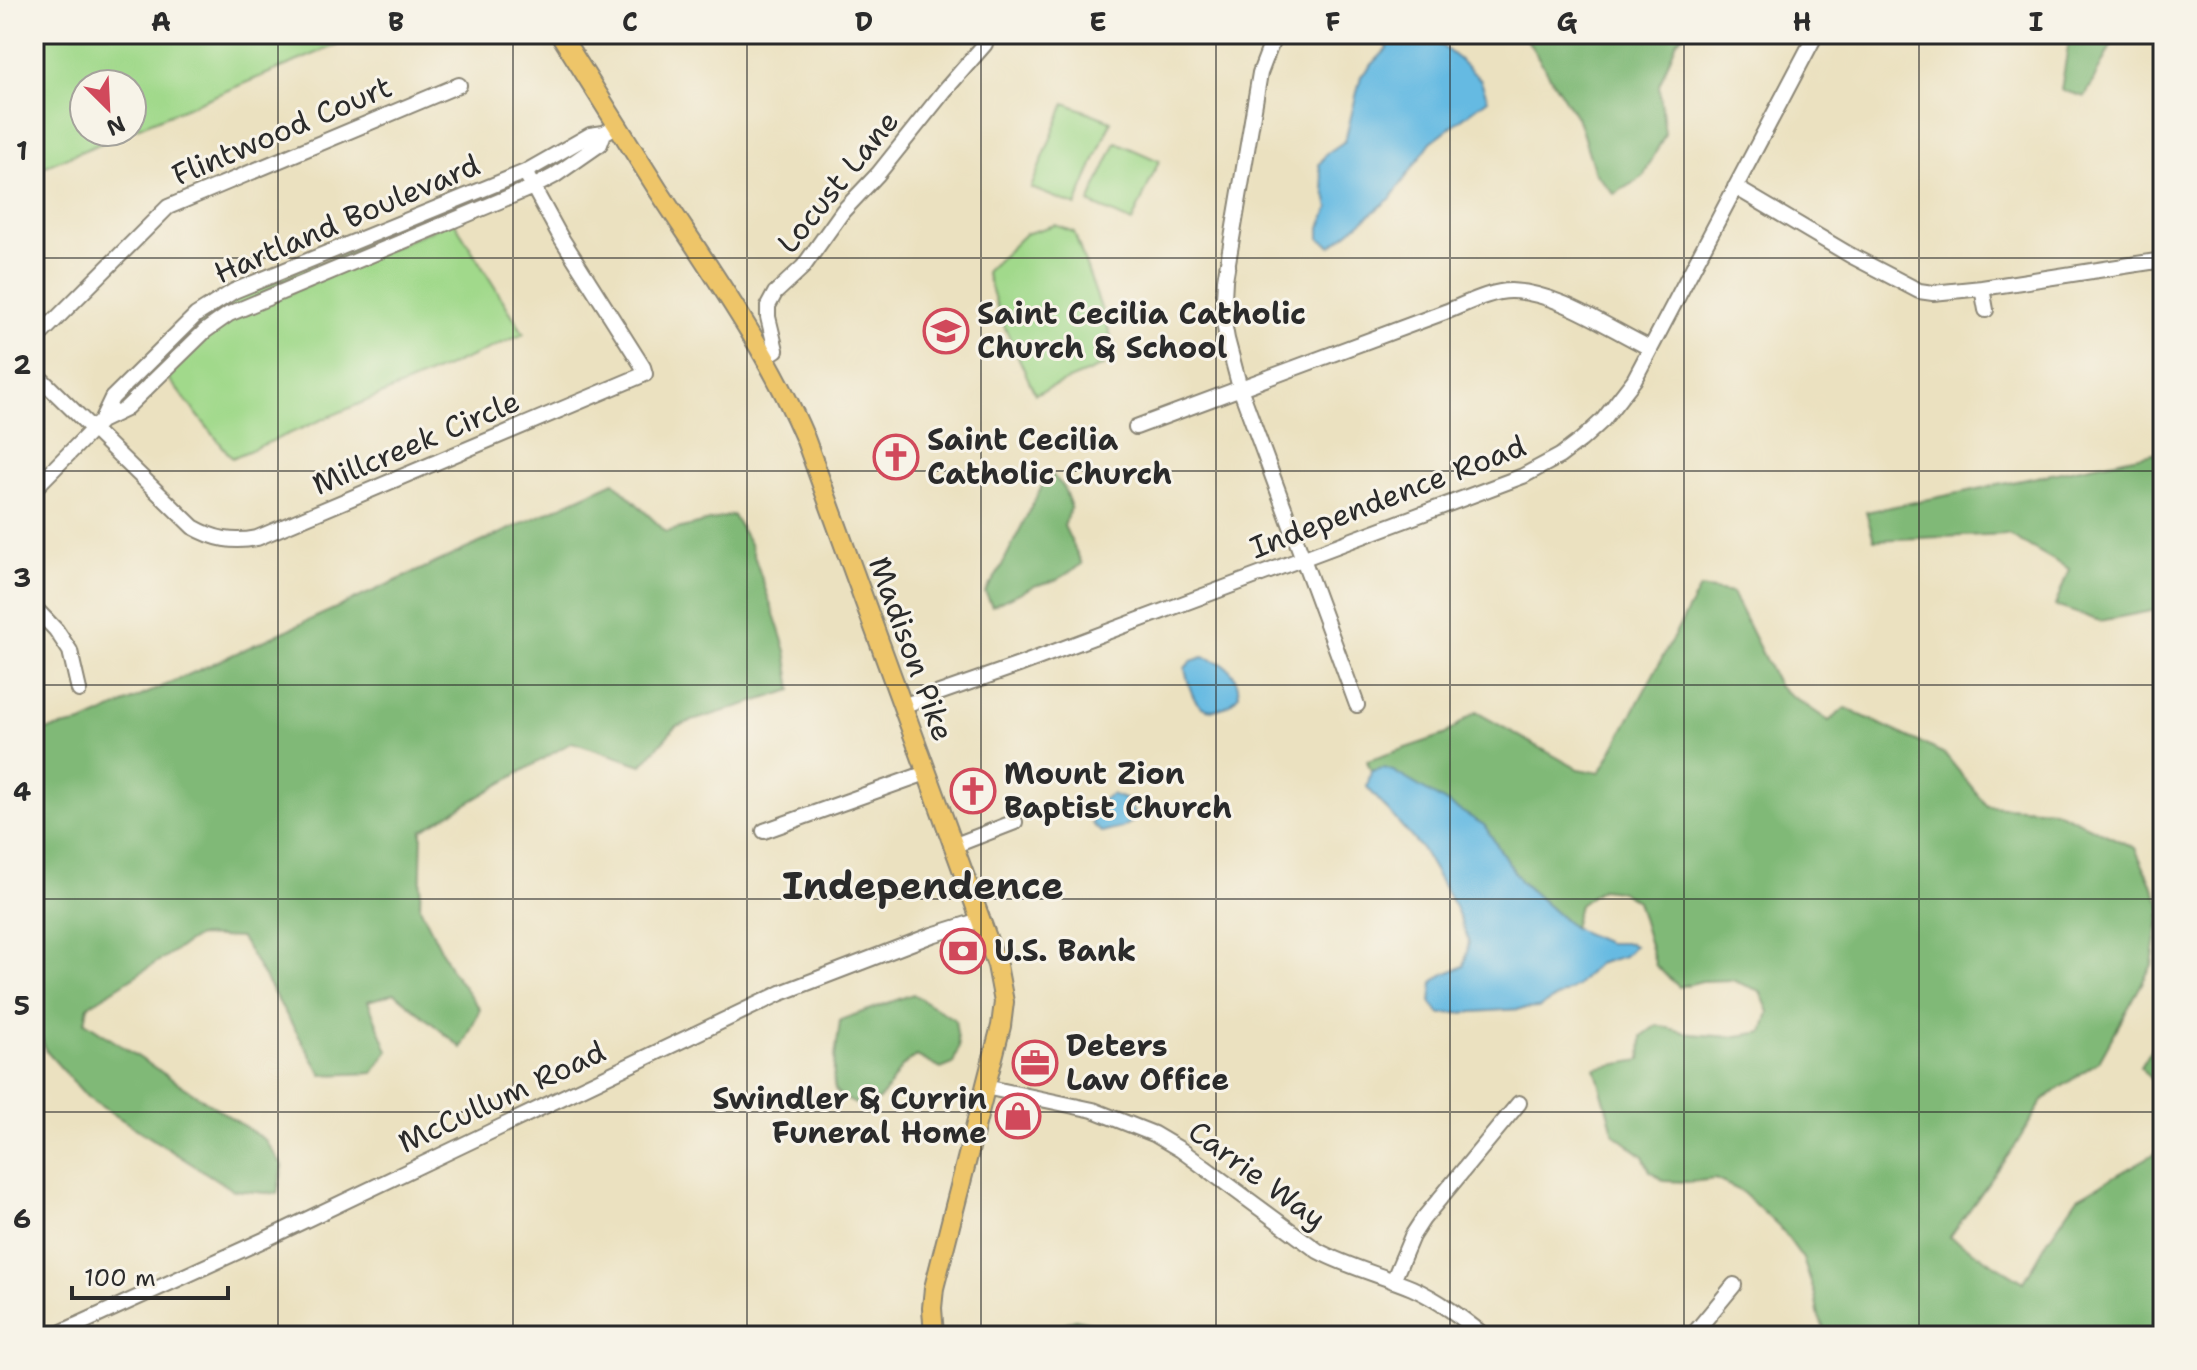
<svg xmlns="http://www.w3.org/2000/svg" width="2197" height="1370" font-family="'Shantell Sans',sans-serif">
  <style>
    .green { fill: #a1d98b; stroke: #66825b; stroke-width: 2 }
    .forest { fill: #80b977; stroke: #567251; stroke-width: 2 }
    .water { fill: #65bae2; stroke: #487286; stroke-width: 2 }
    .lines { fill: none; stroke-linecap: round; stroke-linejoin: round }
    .minor-casing { stroke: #8b8676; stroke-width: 18 }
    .major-casing { stroke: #8b8676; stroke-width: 22 }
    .minor { stroke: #fff; stroke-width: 14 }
    .major { stroke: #eec569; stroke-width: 18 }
    .grid { fill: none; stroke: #2b2b2b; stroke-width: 2; stroke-opacity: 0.55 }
    .labels { text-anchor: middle; stroke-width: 6; stroke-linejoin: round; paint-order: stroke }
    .street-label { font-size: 30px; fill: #2b2b2b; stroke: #f7f3e8 }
    .poi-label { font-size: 30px; font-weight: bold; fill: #2b2b2b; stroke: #f7f3e8; text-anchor: start }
    .district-label { font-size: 38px; font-weight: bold; fill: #2b2b2b; stroke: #f7f3e8 }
    .neatline { fill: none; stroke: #2b2b2b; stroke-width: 3 }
    .grid-label { font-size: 26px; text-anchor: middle; font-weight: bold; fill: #2b2b2b }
  </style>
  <rect width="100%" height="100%" fill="#f7f3e8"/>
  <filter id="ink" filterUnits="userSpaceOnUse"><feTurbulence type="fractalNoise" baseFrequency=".0125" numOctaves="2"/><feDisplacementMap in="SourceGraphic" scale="16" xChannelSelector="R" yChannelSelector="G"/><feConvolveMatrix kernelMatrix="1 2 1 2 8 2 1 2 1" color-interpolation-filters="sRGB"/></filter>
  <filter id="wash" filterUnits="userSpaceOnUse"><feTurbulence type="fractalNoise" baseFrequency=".006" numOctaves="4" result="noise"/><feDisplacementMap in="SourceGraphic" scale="32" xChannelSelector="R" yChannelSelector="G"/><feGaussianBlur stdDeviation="1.8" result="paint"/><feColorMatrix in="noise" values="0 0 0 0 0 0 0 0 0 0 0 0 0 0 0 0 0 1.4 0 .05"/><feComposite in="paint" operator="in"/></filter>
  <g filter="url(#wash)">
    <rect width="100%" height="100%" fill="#ebe1c0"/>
    <!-- green -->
    <path class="green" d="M34 34H363L132 130V84H84V132H128L34 171Z
      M1065 103 1111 121 1076 206 1031 188Z
      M1116 142 1159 161 1132 222 1089 203Z
      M507 186 509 190 193 333 190 330 204 317 239 296Z
      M453 220 524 334 232 458 163 372 205 331Z
      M1055 225 1074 232 1114 345 1103 366 1035 394 1001 319 986 272 1025 234Z"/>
    <!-- forest -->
    <path class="forest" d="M1526 34H1683L1677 41 1659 85 1665 134 1643 177 1614 194 1595 173 1579 122 1529 43Z
      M2070 34H2117L2085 97 2061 90Z
      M2163 451V601L2156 610 2100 621 2055 606 2069 569 2008 534 1874 540 1866 512Z
      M1049 472 1063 486 1071 507 1064 526 1082 564 1057 580 1034 586 992 606 985 592 998 573Z
      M614 482 666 532 733 515 750 544 777 623 786 651 792 690 676 726 642 765 572 742 422 830 420 907 450 968 480 1009 462 1048 395 993 368 1001 388 1051 373 1073 322 1075 241 938 198 936 88 1006 85 1022 265 1140 283 1166 277 1194 233 1190 88 1098 46 1051 34 1014V732L82 723Z
      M1700 588 1732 593 1779 687 1829 721 1845 708 1945 754 1987 806 2054 810 2135 848 2161 905 2152 965 2099 1061 2044 1099 2017 1143 1950 1237 2024 1282 2048 1240 2078 1197 2163 1149V1336H1827L1819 1317 1815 1295 1803 1259 1782 1230 1741 1191 1715 1179 1690 1182 1664 1181 1650 1171 1643 1156 1614 1134 1595 1068 1641 1060 1642 1036 1657 1025 1691 1034 1731 1037 1763 1032 1769 1012 1760 991 1732 980 1702 981 1679 987 1656 966 1637 901 1619 891 1601 889 1579 905 1573 928 1521 882 1484 825 1384 768 1371 771 1367 761 1444 735 1476 712 1578 769 1600 773Z
      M913 994 955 1020 959 1047 953 1064 941 1069 917 1056C893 1067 894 1088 876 1102 876 1102 865 1107 864 1108 855 1103 841 1099 836 1091 829 1079 839 1036 840 1020Z
      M2163 1029V1092L2140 1067Z
      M1075 1319 1099 1325 1111 1336H1046L1048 1331Z"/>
    <!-- water -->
    <path class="water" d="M1390 34H1423L1432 38 1461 61 1480 79 1488 99 1431 142 1391 198 1331 246 1320 239V227L1329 208 1319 165 1326 154 1345 141 1361 76 1387 49V37Z
      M1203 657C1225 662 1237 670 1239 694 1233 702 1228 707 1218 709 1194 715 1189 687 1185 668L1191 661Z
      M1384 768 1393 771 1484 825 1521 882 1573 928 1607 943H1629L1634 946 1624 956 1597 964 1577 986 1538 1008 1440 1014 1431 1003 1433 982 1444 974 1464 966 1469 942 1455 907 1421 848 1367 787 1371 771Z
      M1111 794 1127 800 1137 819 1121 828 1102 833 1092 824 1098 803Z"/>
  </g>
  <g filter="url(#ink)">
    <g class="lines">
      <!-- minor casing -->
      <g class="minor-casing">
        <path id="minor" d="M1275 34 1260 73 1225 280 1223 317 1227 339 1240 388 1357 705
          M1735 187 1850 255 1919 291 1933 293 1982 288 2163 260
          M1982 288 1986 310
          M34 341 168 207 459 85
          M765 357 776 350 768 317V306L775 293 803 267 843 211 878 174 945 90 985 44
          M34 372 193 527C214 539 233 543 257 538L645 374 643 367 560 236 525 172
          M101 421 112 398 196 315 234 291 525 172 590 135 604 133 611 129
          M1136 427 1445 312C1466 304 1490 291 1511 291 1558 292 1608 328 1650 348
          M34 489 101 421 124 410 205 331 229 314 533 187 554 176 600 144 604 133
          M34 607 56 630 70 651 79 690
          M902 706 1019 665 1523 476 1560 456 1581 440 1603 420 1634 380 1816 34
          M764 831 926 773
          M953 846 1015 822
          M985 1087 1093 1110 1154 1134 1181 1150 1318 1251C1348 1267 1381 1275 1412 1288 1439 1300 1462 1318 1485 1336
          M1393 1281 1412 1236 1423 1219 1519 1103
          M53 1336 268 1238 781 993 932 935 980 920
          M1692 1336 1734 1285"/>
      </g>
      <!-- major casing -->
      <g class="major-casing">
        <path id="major" d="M560 34C593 86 625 138 658 190 711 271 767 349 805 438L997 965 1004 1002 1001 1026 934 1288 932 1308 934 1336"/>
      </g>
      <!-- minor -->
      <use href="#minor" class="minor"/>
      <!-- major -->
      <use href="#major" class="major"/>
    </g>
  </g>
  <!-- grid -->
  <path class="grid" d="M278 34V1336M513 34V1336M747 34V1336M981 34V1336M1216 34V1336M1450 34V1336M1684 34V1336M1919 34V1336M34 258H2163M34 471H2163M34 685H2163M34 899H2163M34 1112H2163"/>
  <!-- icons -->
  <defs>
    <g id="school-ring" transform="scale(2.3)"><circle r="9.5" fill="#f7f3e8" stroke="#d1495b" stroke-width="1.5"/><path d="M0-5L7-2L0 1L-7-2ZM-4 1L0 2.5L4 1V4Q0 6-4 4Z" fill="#d1495b"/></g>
    <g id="church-ring" transform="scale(2.3)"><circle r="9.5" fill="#f7f3e8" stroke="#d1495b" stroke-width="1.5"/><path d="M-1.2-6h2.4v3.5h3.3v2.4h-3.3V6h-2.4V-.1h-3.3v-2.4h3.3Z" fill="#d1495b"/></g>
    <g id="bank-ring" transform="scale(2.3)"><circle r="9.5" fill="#f7f3e8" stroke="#d1495b" stroke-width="1.5"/><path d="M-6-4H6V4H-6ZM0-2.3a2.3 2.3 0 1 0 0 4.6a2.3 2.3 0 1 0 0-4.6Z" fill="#d1495b"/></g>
    <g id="office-ring" transform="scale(2.3)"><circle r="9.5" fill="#f7f3e8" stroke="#d1495b" stroke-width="1.5"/><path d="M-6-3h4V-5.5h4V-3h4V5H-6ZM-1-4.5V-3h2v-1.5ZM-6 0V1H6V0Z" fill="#d1495b"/></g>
    <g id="shop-ring" transform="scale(2.3)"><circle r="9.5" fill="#f7f3e8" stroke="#d1495b" stroke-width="1.5"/><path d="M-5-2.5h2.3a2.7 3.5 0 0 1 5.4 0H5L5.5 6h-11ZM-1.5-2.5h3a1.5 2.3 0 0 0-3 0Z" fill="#d1495b"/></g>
  </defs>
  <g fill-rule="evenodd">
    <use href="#school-ring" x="946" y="331"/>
    <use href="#church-ring" x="896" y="457"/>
    <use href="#church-ring" x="973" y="791"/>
    <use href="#bank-ring" x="963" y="951"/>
    <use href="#office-ring" x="1035" y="1063"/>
    <use href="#shop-ring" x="1018" y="1116"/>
  </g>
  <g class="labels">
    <!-- street labels -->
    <g class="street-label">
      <text transform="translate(282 131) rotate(-23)" y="10">Flintwood Court</text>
      <text transform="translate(838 182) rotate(-51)" y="10">Locust Lane</text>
      <text transform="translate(347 219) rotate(-23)" y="10">Hartland Boulevard</text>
      <text transform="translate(416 443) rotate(-23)" y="10">Millcreek Circle</text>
      <text transform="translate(1388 497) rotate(-21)" y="10">Independence Road</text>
      <text transform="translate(911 649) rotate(70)" y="10">Madison Pike</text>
      <text transform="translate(502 1097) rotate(-25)" y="10">McCullum Road</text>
      <text transform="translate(1257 1175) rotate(36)" y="10">Carrie Way</text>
    </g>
    <!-- poi labels -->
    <g class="poi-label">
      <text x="977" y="324">Saint Cecilia Catholic<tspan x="977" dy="34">Church &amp; School</tspan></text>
      <text x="927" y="450">Saint Cecilia<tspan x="927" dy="34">Catholic Church</tspan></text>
      <text x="1004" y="784">Mount Zion<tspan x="1004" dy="34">Baptist Church</tspan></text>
      <text x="994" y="961">U.S. Bank</text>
      <text x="1066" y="1056">Deters<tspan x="1066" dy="34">Law Office</tspan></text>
      <text x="987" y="1109" text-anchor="end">Swindler &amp; Currin<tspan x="987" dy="34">Funeral Home</tspan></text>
    </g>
    <!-- district labels -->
    <g class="district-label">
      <text x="923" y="899">Independence</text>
    </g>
  </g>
  <!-- margin -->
  <rect width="2197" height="1370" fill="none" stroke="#f7f3e8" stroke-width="88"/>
  <!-- north arrow -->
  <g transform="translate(108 108) rotate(156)"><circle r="38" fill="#f7f3e8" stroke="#a5a39c" stroke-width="2"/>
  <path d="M0-6L14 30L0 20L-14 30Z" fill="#d1495b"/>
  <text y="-12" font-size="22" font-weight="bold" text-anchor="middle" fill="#2b2b2b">N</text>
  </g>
  <!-- scale -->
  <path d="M72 1286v12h156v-12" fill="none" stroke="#2b2b2b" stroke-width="4"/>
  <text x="84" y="1286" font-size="24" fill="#2b2b2b" stroke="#f7f3e8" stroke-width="6" paint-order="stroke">100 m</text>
  <rect x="44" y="44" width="2109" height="1282" class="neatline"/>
  <g class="grid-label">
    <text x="161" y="31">A</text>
    <text x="396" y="31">B</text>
    <text x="630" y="31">C</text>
    <text x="864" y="31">D</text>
    <text x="1098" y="31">E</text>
    <text x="1333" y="31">F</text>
    <text x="1567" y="31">G</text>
    <text x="1802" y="31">H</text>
    <text x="2036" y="31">I</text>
    <text x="22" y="160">1</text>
    <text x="22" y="374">2</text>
    <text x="22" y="587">3</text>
    <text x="22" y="801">4</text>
    <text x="22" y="1015">5</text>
    <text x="22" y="1228">6</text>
  </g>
</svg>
